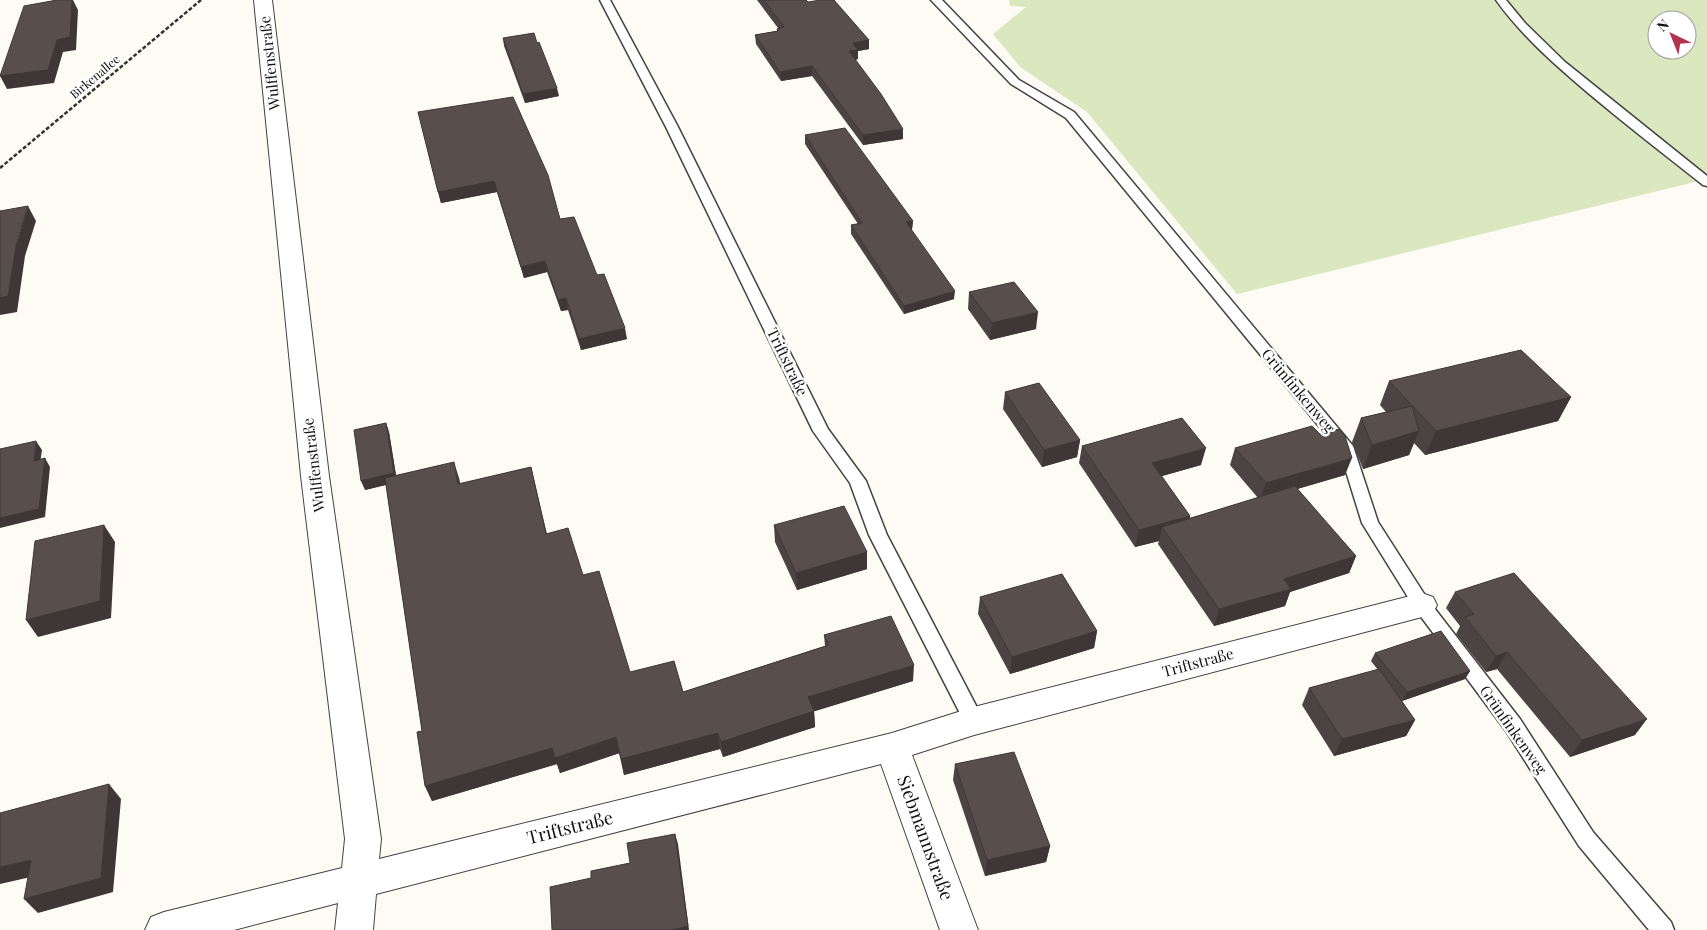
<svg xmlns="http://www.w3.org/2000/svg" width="1707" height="930" font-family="'Playfair Display',serif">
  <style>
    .green { fill: #dae7bf; fill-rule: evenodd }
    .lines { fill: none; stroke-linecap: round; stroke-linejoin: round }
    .lane-casing { stroke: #434343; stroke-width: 3 }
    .street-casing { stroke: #434343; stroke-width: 2 }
    .path { stroke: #323232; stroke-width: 2.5; stroke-dasharray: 4 2; stroke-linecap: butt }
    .lane { fill: #fff; fill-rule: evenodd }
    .street { fill: #fff; fill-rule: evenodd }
    .wall { fill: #4c4442 }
    .shaded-wall { fill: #3e3736 }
    .building { fill: #584f4d; stroke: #3e3736 }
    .labels { text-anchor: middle; stroke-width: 5; stroke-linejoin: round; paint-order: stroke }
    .far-street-label { font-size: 12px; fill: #101010; stroke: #fff }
    .street-label { font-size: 15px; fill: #101010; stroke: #fff }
    .near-street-label { font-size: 18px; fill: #101010; stroke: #fff }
  </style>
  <rect width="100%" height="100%" fill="#fefaf4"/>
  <!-- green -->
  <path class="green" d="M1009 0H1707V179L1237 294 1087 112 1020 67 993 34 1026 7 1010 6ZM1657 20H1687V50H1657Z"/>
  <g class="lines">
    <!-- lane casing -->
    <g class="lane-casing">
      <path id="lane" d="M600 0H610L678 127 828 429 866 481 887 535 984 721 981 727 974 729 967 727 869 535 850 483 813 431 666 127Z
        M931 0H942L1019 80 1074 112 1353 446 1378 522 1428 600 1520 719 1593 832 1671 922 1674 930H1649L1579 846 1506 731 1416 610 1362 523 1340 452 1066 118 1011 84Z
        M1496 0H1506L1525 23 1565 62 1707 176V186L1703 185C1664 154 1625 124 1587 92 1554 64 1521 35 1496 0Z"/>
    </g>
    <!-- street casing -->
    <g class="street-casing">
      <path id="street" d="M254 0H272L329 476 381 839 379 859 892 733 974 707 1422 593 1433 597 1437 605 1433 613 1422 617 974 735 912 755 978 930H940L881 764 376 894 373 930H335L338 903 234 930H145L151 917 164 912 342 868 345 839 301 476Z"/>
    </g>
    <!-- path -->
    <path class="path" d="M0 168 201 0"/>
    <!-- lane -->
    <use href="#lane" class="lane"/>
    <!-- street -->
    <use href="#street" class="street"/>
  </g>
  <!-- wall -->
  <path class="wall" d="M757 0H806L808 2 869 40V49L858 51V59L855 60 903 139 863 145 812 76 781 81 756 44 755 35 777 31V29L778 28Z
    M503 38 559 96 525 103 504 46Z
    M418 112 560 219 597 275 627 339 581 350 568 310 561 311 547 272 524 278 497 192 441 203Z
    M805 135 913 221 912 229 911 230 954 299 904 314 851 234V225L858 224 805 144Z
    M969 292 1036 329 990 340 968 309Z
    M1389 381 1571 397 1558 421 1425 455 1414 443 1409 455 1363 469 1352 442 1361 418 1386 412 1380 405Z
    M1005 392 1080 440 1077 457 1042 467 1003 409Z
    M386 423 389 432 396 475 459 478 460 484 531 467 547 534 583 575 630 672 683 692 825 646 824 635 913 681 814 711 815 727 723 757 720 749 624 775 619 753 560 773 557 764 432 801 425 786 422 731 386 485 365 490Z
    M1082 446 1201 465 1162 476 1190 516V518L1258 498 1230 465 1235 448 1345 475 1297 489 1356 556 1349 573 1290 592 1285 606 1214 626 1158 544 1159 541 1135 547 1079 463Z
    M774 525 867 552V569L797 590 775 542Z
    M1455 592 1635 735 1570 757 1497 669 1486 672 1456 634 1460 626 1446 608Z
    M980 597 1097 631 1094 648 1010 674 978 614Z
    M1375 653 1470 671 1465 679 1402 701 1415 720 1406 736 1334 756 1302 705 1309 688 1378 670 1371 661Z
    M955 764 1050 846 1046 862 985 876 953 780Z"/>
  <!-- shaded-wall -->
  <path class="shaded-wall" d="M72 0H73L78 10 76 50 63 52 54 83 7 89 0 76 57 40Z
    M869 40V49L858 51V59L849 61V51L853 43Z
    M812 66V76L781 81 780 72Z
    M557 88 559 96 525 103 523 94Z
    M903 129V139L863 145V135Z
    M494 181 497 192 441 203 438 192Z
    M28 206 36 221 25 256 17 312 0 315V298Z
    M913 221 912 229 906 231V222Z
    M545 261 547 272 524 278 521 267Z
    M955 291 954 299 904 314V306Z
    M566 298 568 310 561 311 558 300Z
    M1038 312 1036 329 990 340 992 323Z
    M625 328 627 339 581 350 579 339Z
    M1571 397 1558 421 1425 455 1436 431Z
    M386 423 389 432 397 482 365 490 361 481Z
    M1419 431 1409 455 1363 469 1372 445Z
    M1080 440 1077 457 1042 467 1044 450Z
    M36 441 42 450 39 470 34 461Z
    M1206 448 1201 465 1148 480 1152 463Z
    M45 458 50 467 45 517 0 528V518Z
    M1352 458 1345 475 1260 500 1266 483Z
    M454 462 459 478 463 501 458 484Z
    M1190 516 1186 533 1162 527 1159 541 1135 547 1139 530Z
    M104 525 115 542 111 618 38 637 26 620Z
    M867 552V569L797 590 796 573Z
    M1356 556 1349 573 1290 592 1285 606 1214 626 1219 609 1284 579Z
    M1097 631 1094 648 1010 674 1012 657Z
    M1507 652 1497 669 1486 672 1496 656Z
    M914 665 913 681 809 713 808 697Z
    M1470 671 1465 679 1402 701 1407 692Z
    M814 711 815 727 723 757 721 742Z
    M1647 719 1635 735 1570 757 1582 740Z
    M1415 720 1406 736 1334 756 1342 739Z
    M718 733 720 749 624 775 621 759Z
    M616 737 620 753 560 773 555 758Z
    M552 748 557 764 432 801 425 786Z
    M109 784 121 799 113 892 38 913 24 899Z
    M675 834 678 844 689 930H672Z
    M1050 846 1046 862 985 876 987 860Z
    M31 860 44 874 0 884V867Z"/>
  <!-- building -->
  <path class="building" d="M57 0H72L70 37 57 40 48 70 0 76 24 6Z
    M764 0H806L808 2 820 0H834L869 40 853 43 858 50 849 51 881 94 903 129 863 135 812 66 780 72 755 35 778 31 777 29 784 27Z
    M534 33 537 43 539 42 557 88 523 94 503 38Z
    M513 97 548 175 560 219 574 217 597 275 604 274 625 328 579 339 566 298 558 300 545 261 521 267 494 181 438 192 418 112Z
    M845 128 913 221 906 222 955 291 904 306 851 225 862 223 805 135Z
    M28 206 17 241 8 296 0 298V211Z
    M1014 282 1038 312 992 323 969 292Z
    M1521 350 1571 397 1436 431 1389 381Z
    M1039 383 1080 440 1044 450 1005 392Z
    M1412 406 1419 431 1372 445 1361 418Z
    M1182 418 1206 448 1152 463 1190 516 1139 530 1082 446Z
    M386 423 394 473 361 481 354 430Z
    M1312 426 1320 434 1339 429 1345 436 1352 458 1266 483 1235 448Z
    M36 441 34 461 45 458 39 509 0 518V449Z
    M454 462 458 484 531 467 546 534 568 528 583 575 599 571 630 672 674 661 683 692 829 645 824 635 891 616 914 665 808 697 814 711 721 742 718 733 621 759 616 737 555 758 552 748 425 786 417 732 422 731 385 478Z
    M1295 486 1356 556 1284 579 1291 589 1219 609 1162 527Z
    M844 506 867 552 796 573 774 525Z
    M104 525 100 601 26 620 35 541Z
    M1514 573 1647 719 1582 740 1507 652 1496 656 1465 617 1474 614 1455 592Z
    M1062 574 1097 631 1012 657 980 597Z
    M1441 631 1470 671 1407 692 1375 653Z
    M1379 669 1415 720 1342 739 1309 688Z
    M1014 752 1050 846 987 860 955 764Z
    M109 784 101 878 24 899 31 860 0 867V813Z
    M675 834 688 926 672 930H552L550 887 591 878V871L630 863 627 843Z"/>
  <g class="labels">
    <!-- far-street labels -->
    <g class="far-street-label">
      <text transform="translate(95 77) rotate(-40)" y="4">Birkenallee</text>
    </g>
    <!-- street labels -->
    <g class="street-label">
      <text transform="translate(270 63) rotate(-96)" y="5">Wulffenstraße</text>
      <text transform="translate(787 362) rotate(64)" y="5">Triftstraße</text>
      <text transform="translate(1298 391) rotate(50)" y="5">Grünfinkenweg</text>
      <text transform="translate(314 465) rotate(-97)" y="5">Wulffenstraße</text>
      <text transform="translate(1198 663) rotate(-15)" y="5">Triftstraße</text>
      <text transform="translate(1513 730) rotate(55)" y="5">Grünfinkenweg</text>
    </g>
    <!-- near-street labels -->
    <g class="near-street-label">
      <text transform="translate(570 828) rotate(-14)" y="6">Triftstraße</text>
      <text transform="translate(925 838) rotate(70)" y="6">Siebmannstraße</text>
    </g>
  </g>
  <!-- north arrow -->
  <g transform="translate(1672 35) rotate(317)"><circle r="24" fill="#ffffff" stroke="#9f9f9f"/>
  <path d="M0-4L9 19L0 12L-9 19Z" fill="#b5324e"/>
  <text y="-8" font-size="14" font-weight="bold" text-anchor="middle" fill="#101010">N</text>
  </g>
</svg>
